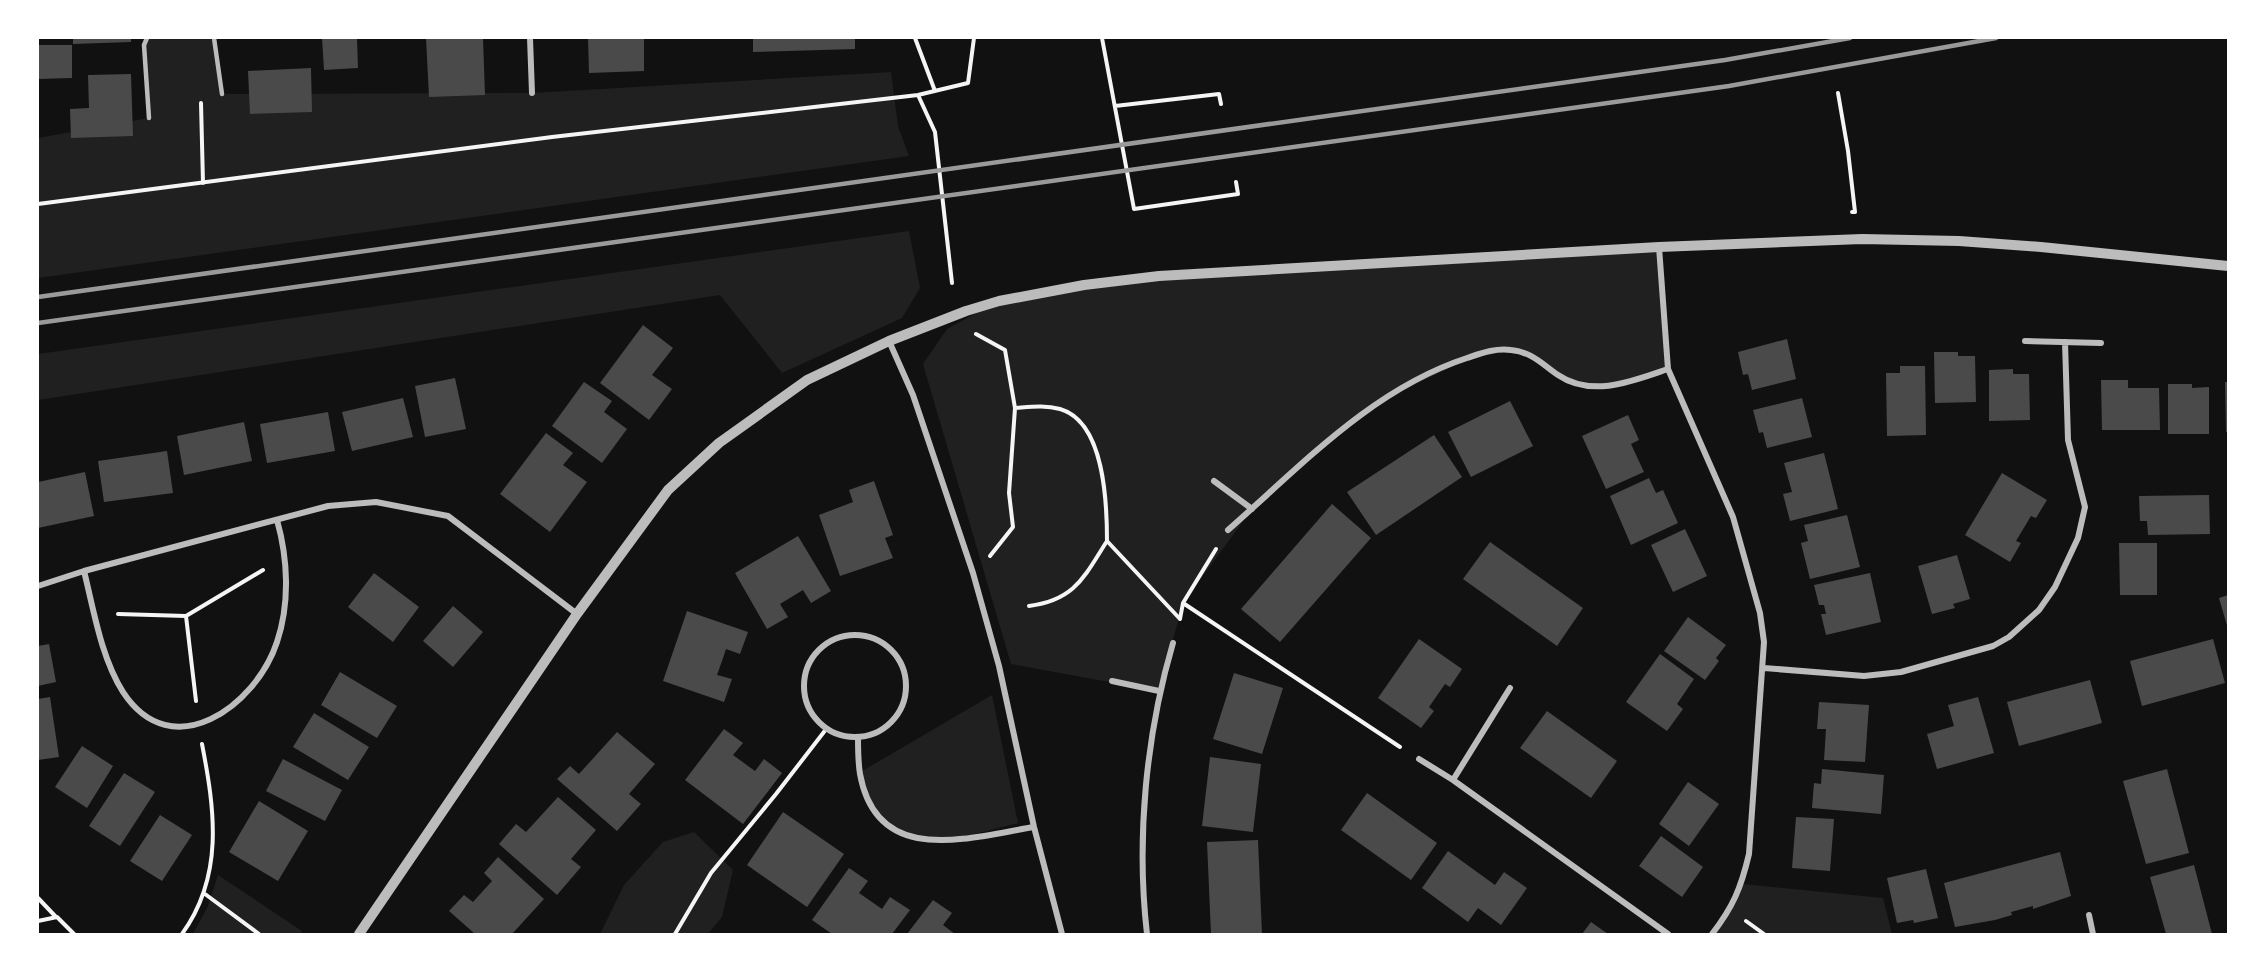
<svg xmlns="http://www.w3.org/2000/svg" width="2266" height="972" font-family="Quicksand,sans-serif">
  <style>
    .green { fill: #202020 }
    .building { fill: #4a4a4a }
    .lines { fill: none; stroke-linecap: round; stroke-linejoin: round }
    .path { stroke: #f5f5f5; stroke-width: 4 }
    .service { stroke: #bcbcbc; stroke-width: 4.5 }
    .minor { stroke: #bcbcbc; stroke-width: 6 }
    .tertiary { stroke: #bcbcbc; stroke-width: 10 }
    .rail { stroke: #9a9a9a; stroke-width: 4.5 }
  </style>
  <rect width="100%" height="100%" fill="#111"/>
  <!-- green -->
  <path class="green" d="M147 38H216L223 94 532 93 891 72 898 126 909 156 38 278V138L149 118 144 45Z
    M909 231 920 288 902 318 782 373 720 295 38 400V354Z
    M1659 247 1668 369 1617 384H1575L1541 360 1512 350 1479 354 1384 399 1313 452 1252 509 1183 603 1159 691 1011 664 923 364 947 329 999 301 1159 276Z
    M992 695 1018 823C971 834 911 857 874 812 867 803 864 784 859 773Z
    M694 832 733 870 722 917 708 934H600L624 885 663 842Z
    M218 875 302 931 300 934H193L208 906Z
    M1742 884 1883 898 1892 934H1711Z"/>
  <!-- building -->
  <path class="building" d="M73 38H131V42L73 44Z
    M322 38H357L358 68 324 70Z
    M426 38H483L485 95 429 97Z
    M588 38H644V71L589 73Z
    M753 38H855V49L753 52Z
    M38 45H72V78L38 79Z
    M311 68 312 112 250 114 248 71Z
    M131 74 133 136 71 138 70 109 89 108 88 75Z
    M643 325 673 348 652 375 672 389 649 420 600 383Z
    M1787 339 1796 379 1752 390 1748 374 1743 375 1738 352Z
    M1934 352H1958V356H1975L1976 402 1935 403Z
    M1900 366H1925L1926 435 1887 436 1886 373H1900Z
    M2013 369V374H2029L2030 420 1989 421V370Z
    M455 378 466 429 425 437 415 386Z
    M2101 380H2128V388H2159L2160 430H2102Z
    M584 382 612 401 604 412 627 429 602 463 552 426Z
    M2225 382H2228V432H2226Z
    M2168 384H2192V388L2209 387V434H2168Z
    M403 398 413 437 352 451 342 412Z
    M1802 398 1812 437 1767 448 1763 432 1759 433 1753 410Z
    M1510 401 1533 446 1471 477 1448 432Z
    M328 412 335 451 267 463 260 424Z
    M1628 415 1639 440 1631 444 1644 472 1606 489 1582 436Z
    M244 422 252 461 184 475 177 436Z
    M546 433 573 453 563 465 587 482 550 532 500 494Z
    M1434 435 1462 477 1376 535 1347 492Z
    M167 451 173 493 104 502 98 461Z
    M1824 453 1838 509 1790 521 1783 494 1792 492 1784 463Z
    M85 472 94 516 38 528V482Z
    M2002 473 2047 500 2036 518 2031 516 2016 541 2021 543 2010 562 1965 535Z
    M1649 478 1656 493 1663 490 1678 523 1631 545 1610 496Z
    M874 481 893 535 885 538 893 558 840 576 819 515 853 502 849 490Z
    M2209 495 2210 534 2148 535 2147 521H2140L2139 496Z
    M1332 504 1371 538 1280 642 1241 609Z
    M1847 515 1860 567 1810 579 1801 543 1808 541 1804 525Z
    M1685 529 1707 576 1673 592 1651 545Z
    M798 536 831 591 811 603 803 590 780 604 788 617 767 629 735 573Z
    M1490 542 1583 608 1557 646 1463 579Z
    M2119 543H2157V595H2120Z
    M1957 555 1970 599 1953 604 1955 608 1932 614 1918 566Z
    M374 573 419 607 393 642 348 607Z
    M1870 573 1881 622 1826 635 1821 614H1826L1824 605H1819L1814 585Z
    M2228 595V629L2219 598Z
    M453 606 483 632 453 667 423 641Z
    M687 611 748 632 740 654 726 649 722 661 717 675 732 679 724 702 663 681Z
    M1688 617 1726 645 1716 658 1719 661 1705 680 1664 651Z
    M1419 639 1462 669 1450 687 1445 684 1429 707 1434 711 1421 728 1378 698Z
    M2213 639 2225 683 2142 706 2130 661Z
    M49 644 56 682 38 686V646Z
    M1660 654 1694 679 1677 704 1683 709 1667 731 1626 702Z
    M340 672 397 706 377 738 321 705Z
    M1234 673 1283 688 1262 754 1213 739Z
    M2090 680 2102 723 2019 746 2007 702Z
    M50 697 59 757 38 760V699Z
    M1978 697 1994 753 1937 769 1927 734 1954 726 1948 705Z
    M1819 702 1869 705 1865 762 1824 760 1826 729H1817Z
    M1547 711 1617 761 1591 798 1520 748Z
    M314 713 369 747 348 780 293 747Z
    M724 729 743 743 733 755 755 771 764 759 782 773 743 824 685 780Z
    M617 732 655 764 629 794 641 804 617 831 557 779 570 766 579 774Z
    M82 746 113 766 87 808 55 787Z
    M1210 757 1261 764 1253 832 1202 826Z
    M283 759 342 790 325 821 266 791Z
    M1822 769 1884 775 1881 814 1812 808 1814 783 1821 784Z
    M2167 769 2189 853 2146 864 2123 781Z
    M124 773 155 792 120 846 89 826Z
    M1688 782 1719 804 1689 846 1659 824Z
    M1367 793 1437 843 1411 880 1341 830Z
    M558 797 596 830 571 859 581 867 557 895 499 844 516 824 526 832Z
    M259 801 308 831 278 881 229 852Z
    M783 812 844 854 807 907 747 865Z
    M160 815 192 835 162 881 130 861Z
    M1796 817 1834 819 1830 871 1792 868Z
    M1661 836 1703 867 1682 897 1639 866Z
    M1258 840 1262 934H1211L1207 842Z
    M1448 851 1495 885 1504 872 1527 888 1501 925 1478 908 1468 922 1422 888Z
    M2060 852 2071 896 2033 909V906L2011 912 2012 915 1995 920 1955 927 1944 883Z
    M498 857 544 899 512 934H475L449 911 464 895 473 902 492 881 484 873Z
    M2194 865 2212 934H2166L2150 877Z
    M849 868 868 881 859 893 882 909 890 897 910 910 892 934H832L812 920Z
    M1926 869 1938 918 1914 923 1913 920 1897 923 1887 878Z
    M933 900 952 913 943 925 955 934H907Z
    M1591 922 1608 934H1582Z"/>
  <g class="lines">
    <!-- path -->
    <path class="path" d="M915 38 935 91
      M1102 38 1134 209 1238 194 1236 182
      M1838 93 1848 151 1855 212H1852
      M918 95 935 132 952 283
      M201 103 203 183
      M1115 106 1219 94 1221 104
      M38 204 552 137 918 95 968 83 974 38
      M976 334 1005 350 1015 408 1009 493 1013 527 990 556
      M1015 408C1030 407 1045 405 1060 409 1105 422 1107 504 1107 541
      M1183 603 1400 747
      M1029 606C1075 600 1084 577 1107 541L1180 619
      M118 614 186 616
      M1180 619 1183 603 1216 549
      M196 701 186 616 263 570
      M205 894 259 934
      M38 898 56 917
      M38 921 57 917 74 934
      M1746 921 1764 934
      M182 934C224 876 215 811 202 744
      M675 934 711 873 776 794 827 728"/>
    <!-- service -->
    <path class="service" d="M147 38 144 45 149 118
      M214 38 222 94"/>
    <!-- minor -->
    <path class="minor" d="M530 38 532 93
      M1659 247 1668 369 1733 517 1760 613 1764 642 1749 854C1741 888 1733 907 1712 934
      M889 341 913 395 973 573 999 666 1034 827 1062 934
      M2025 341 2101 343
      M1214 481 1252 509
      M1228 530C1301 466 1372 389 1467 358 1482 353 1495 348 1511 350 1532 352 1542 364 1558 375 1592 398 1633 381 1668 369
      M84 571C94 611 101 657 123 692 172 767 256 706 277 642 290 603 288 559 277 520
      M38 586 84 571 328 506 376 502 448 516 577 614
      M804 686a51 51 0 1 1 102 0a51 51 0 1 1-102 0Z
      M1764 668 1864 676 1901 672 1993 646 2009 637 2039 610 2055 587 2078 538 2085 507 2068 440 2065 342
      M1112 681 1159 691
      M1510 688 1453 780 1668 934
      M858 737C858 749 858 762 860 774 877 867 967 838 1034 827
      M1419 759 1453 780
      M2089 915 2093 934
      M1147 934C1136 839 1146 735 1173 643"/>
    <!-- tertiary -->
    <path class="tertiary" d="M359 934 577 614 668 490 719 443 807 380 889 341 966 311 999 301 1084 285 1159 276 1659 247 1862 239 1959 241 2041 247 2228 266"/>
    <!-- rail -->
    <path class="rail" d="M38 297 1725 60 1850 38
      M38 323 1729 86 1996 38"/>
  </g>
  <!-- border -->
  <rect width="2266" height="972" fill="none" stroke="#ffffff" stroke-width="78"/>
</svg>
